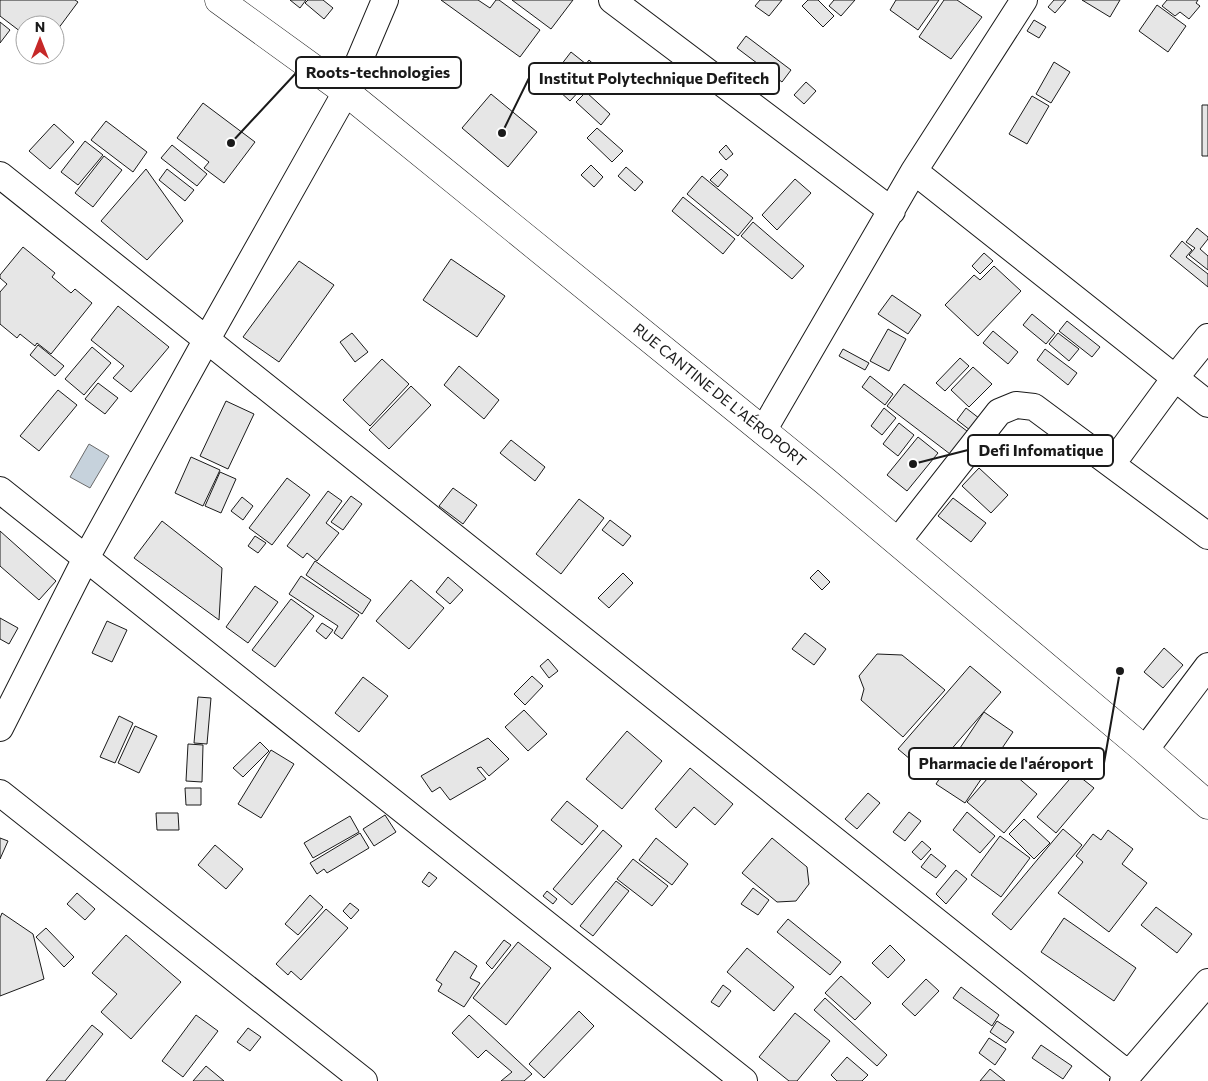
<svg xmlns="http://www.w3.org/2000/svg" width="1208" height="1081" font-family="Commissioner,sans-serif">
  <style>
    .water { fill: #c6d2dc; stroke: #6a6a6a }
    .building { fill: #e6e6e6; stroke: #1a1a1a }
    .lines { fill: none; stroke-linecap: round; stroke-linejoin: round }
    .minor-casing { stroke: #1a1a1a; stroke-width: 28 }
    .major-casing { stroke: #1a1a1a; stroke-width: 29 }
    .minor { stroke: #fff; stroke-width: 26 }
    .major { stroke: #fff; stroke-width: 28 }
    .labels { text-anchor: middle; stroke-width: 4; stroke-linejoin: round; paint-order: stroke }
    .street-label { font-size: 15px; fill: #1a1a1a; stroke: #fff }
    .leader { fill: none; stroke: #1a1a1a; stroke-width: 2 }
    .callout-dot { fill: #1a1a1a; stroke: #fff; stroke-width: 2 }
    .callout { fill: #fff; stroke: #1a1a1a; stroke-width: 2 }
    .callout-label { font-size: 16px; text-anchor: middle; font-weight: bold; fill: #1a1a1a }
  </style>
  <rect width="100%" height="100%" fill="#fff"/>
  <!-- water -->
  <path class="water" d="M89 444 109 456 90 488 70 477Z"/>
  <!-- building -->
  <path class="building" d="M0 0H75L78 2 55 33V25H25V35L0 16Z
    M290 0H306L300 8Z
    M308 0H323L333 8 324 19 305 3Z
    M441 0H478L490 8 496 0H499L540 30 520 57Z
    M512 0H573L551 29Z
    M760 0H782L769 16 755 6Z
    M808 0H818L834 16 823 27 802 6Z
    M834 0H855L841 16 829 6Z
    M896 0H939L918 30 890 10Z
    M944 0H957L982 17 951 59 919 37Z
    M1054 0H1066L1055 13 1048 7Z
    M1082 0H1120L1110 17Z
    M1167 0H1198L1196 3 1200 6 1189 19 1180 12 1175 16 1162 6Z
    M1157 5 1186 26 1168 52 1139 31Z
    M1034 20 1046 27 1039 38 1027 31Z
    M0 22 10 30 0 43Z
    M746 36 791 70 782 82 737 48Z
    M571 52 586 64 589 60 601 71 588 87 561 65Z
    M1054 62 1070 72 1051 103 1036 94Z
    M559 67 582 88 570 101 547 80Z
    M806 82 816 91 804 104 794 95Z
    M586 92 610 114 601 125 576 102Z
    M491 94 537 132 508 167 462 128Z
    M1032 96 1049 106 1027 144 1009 134Z
    M203 103 255 142 224 183 204 168 209 162 177 138Z
    M1202 105H1208V156H1202Z
    M106 121 147 152 133 172 91 140Z
    M54 124 74 142 50 169 29 151Z
    M597 128 623 151 612 162 587 138Z
    M85 141 103 155 78 185 61 172Z
    M172 145 207 174 197 186 161 158Z
    M726 145 733 154 726 160 719 152Z
    M104 156 122 170 93 207 75 193Z
    M591 165 603 177 594 187 581 175Z
    M626 167 643 182 635 191 618 176Z
    M146 169 183 221 147 260 101 221Z
    M167 169 194 190 185 201 159 180Z
    M721 169 728 175 718 187 710 180Z
    M702 176 753 218 738 236 687 194Z
    M795 179 811 193 777 230 762 215Z
    M683 197 735 239 723 254 672 211Z
    M753 222 804 266 792 279 741 236Z
    M1197 228 1208 237V239L1200 249 1208 256V270L1189 255 1195 248 1186 242Z
    M1182 241 1192 250 1186 257 1208 274V287L1170 256Z
    M23 247 55 273 52 277 71 293 75 289 92 303 51 354 37 343 35 346 20 334 17 338 0 324V292L7 284 0 278V275Z
    M984 253 993 261 980 274 972 266Z
    M451 259 505 296 477 337 423 300Z
    M299 261 334 285 279 362 243 337Z
    M994 266 1021 291 978 336 945 305 974 275 980 280Z
    M892 295 921 315 908 334 878 314Z
    M118 306 169 347 131 392 113 378 124 366 91 340Z
    M1032 314 1055 333 1046 344 1023 325Z
    M1067 321 1100 347 1092 357 1059 331Z
    M888 329 906 339 889 371 870 361Z
    M993 331 1018 352 1008 364 983 343Z
    M352 333 368 352 355 362 340 342Z
    M1058 333 1079 349 1069 361 1049 344Z
    M38 345 64 366 55 376 30 355Z
    M92 347 111 363 84 395 65 379Z
    M843 349 869 363 865 370 839 356Z
    M1045 349 1077 373 1068 385 1037 360Z
    M960 358 969 366 945 391 936 383Z
    M382 359 409 384 370 426 343 400Z
    M459 366 499 400 484 419 444 385Z
    M973 367 992 384 969 407 951 390Z
    M870 376 893 394 885 405 862 387Z
    M98 383 118 398 105 414 85 399Z
    M904 384 971 434 954 457 887 406Z
    M411 386 431 405 389 449 369 430Z
    M58 390 77 405 39 451 20 436Z
    M226 401 254 414 228 469 200 456Z
    M884 408 896 418 882 435 871 426Z
    M966 408 984 422 975 434 957 420Z
    M899 423 914 435 898 456 883 444Z
    M918 437 938 453 907 491 887 475Z
    M511 440 545 467 535 481 500 453Z
    M191 457 220 470 203 506 175 493Z
    M979 468 1008 495 991 513 962 486Z
    M220 472 236 479 221 513 205 506Z
    M287 478 310 495 272 545 249 528Z
    M453 488 477 505 463 524 439 506Z
    M328 491 342 501 326 523 339 533 317 561 307 553 303 558 287 546Z
    M351 496 362 504 343 530 331 522Z
    M242 497 253 506 243 520 231 511Z
    M953 498 986 523 971 542 938 516Z
    M579 499 604 518 561 574 536 554Z
    M610 520 631 536 623 546 602 530Z
    M162 521 222 568 219 620 134 558Z
    M0 531 56 581 39 600 0 566Z
    M255 536 266 543 258 553 248 546Z
    M315 561 371 600 362 614 306 575Z
    M818 570 830 582 822 590 810 578Z
    M623 573 633 583 609 608 598 598Z
    M301 576 359 615 342 639 334 633 338 626 289 594Z
    M448 577 463 590 450 604 436 592Z
    M411 580 444 608 409 649 376 621Z
    M255 586 278 602 248 643 226 627Z
    M291 599 314 616 275 667 252 650Z
    M0 618 18 628 9 644 0 639Z
    M107 621 127 630 112 662 92 653Z
    M322 623 333 630 326 639 316 631Z
    M805 633 826 649 814 665 792 649Z
    M1164 648 1183 665 1163 688 1144 672Z
    M877 654 902 655 945 690 903 737 861 700 864 689 859 676Z
    M548 659 558 671 549 678 540 666Z
    M970 666 1001 692 929 775 898 749Z
    M532 676 543 686 525 705 514 694Z
    M363 677 388 696 359 732 335 713Z
    M198 697 211 698 207 744 194 743Z
    M524 710 547 734 528 751 505 727Z
    M984 712 1013 732 965 803 936 784Z
    M119 716 133 723 115 763 100 757Z
    M135 726 157 736 139 773 118 763Z
    M627 731 662 761 622 809 586 779Z
    M488 738 509 759 489 776 481 767 477 768 486 779 450 800 440 787 432 792 421 776Z
    M260 742 269 751 243 777 233 768Z
    M188 744 203 745 202 782 186 781Z
    M271 750 294 764 261 818 238 804Z
    M1001 763 1037 794 1004 833 967 802Z
    M690 768 733 804 715 825 694 807 676 828 655 809Z
    M1075 773 1094 788 1056 833 1037 817Z
    M185 788H201V805H186Z
    M868 793 880 803 857 829 845 819Z
    M567 801 598 826 582 845 551 820Z
    M909 812 921 821 905 841 893 832Z
    M967 812 995 836 980 853 953 830Z
    M156 813H178L179 830H157Z
    M385 815 396 832 374 846 363 829Z
    M350 816 359 832 313 858 304 843Z
    M1024 819 1050 843 1034 859 1009 834Z
    M1063 829 1082 845 1011 930 992 914Z
    M603 830 622 846 572 905 553 889Z
    M1108 830 1133 849 1122 864 1147 883 1109 932 1058 893 1083 862 1076 856 1093 834 1101 840Z
    M360 833 369 848 327 873 324 869 317 874 310 863Z
    M1000 836 1030 858 1001 897 971 875Z
    M0 838 8 841 0 859Z
    M656 838 688 864 672 885 639 860Z
    M772 838 807 867 809 884 796 901 777 902 742 873Z
    M922 841 931 849 921 860 912 852Z
    M215 845 243 869 226 889 198 865Z
    M931 854 946 866 936 878 921 867Z
    M633 859 668 886 652 906 617 879Z
    M956 870 967 879 946 904 936 894Z
    M429 872 437 878 429 887 422 882Z
    M616 881 629 891 593 936 580 926Z
    M753 888 769 900 758 915 741 904Z
    M547 891 557 899 553 904 543 896Z
    M77 893 95 909 85 920 67 904Z
    M310 895 323 907 298 935 285 924Z
    M350 903 359 910 351 919 343 911Z
    M1156 907 1192 934 1177 953 1141 925Z
    M326 909 348 928 301 980 291 971 288 975 276 964Z
    M2 913 33 934 44 979 0 996V918Z
    M1064 918 1136 968 1114 1001 1041 952Z
    M788 919 841 962 830 975 777 932Z
    M46 928 74 957 64 967 36 937Z
    M126 935 181 982 131 1039 101 1012 117 994 92 973Z
    M504 940 511 945 492 969 486 963Z
    M518 942 551 968 506 1025 473 998Z
    M890 945 905 960 888 978 872 963Z
    M747 948 794 987 774 1011 727 972Z
    M455 951 477 966 470 978 480 983 464 1007 438 991 442 984 436 980Z
    M841 976 871 1003 855 1020 825 993Z
    M926 979 939 991 915 1016 902 1004Z
    M723 985 731 991 719 1007 711 1002Z
    M961 987 999 1015 992 1026 953 998Z
    M825 998 887 1055 877 1066 814 1010Z
    M579 1011 594 1026 544 1078 529 1064Z
    M795 1013 830 1041 797 1081H789L759 1057Z
    M196 1015 218 1031 183 1077 162 1061Z
    M469 1015 532 1074 524 1081H501L512 1072 486 1050 478 1058 452 1033Z
    M997 1021 1014 1032 1006 1043 990 1032Z
    M92 1025 103 1034 65 1081H46Z
    M248 1028 261 1037 250 1051 237 1042Z
    M989 1038 1006 1049 995 1065 979 1053Z
    M1041 1045 1072 1066 1063 1079 1032 1058Z
    M847 1057 868 1075 862 1081H837L831 1075Z
    M206 1066 224 1081H193Z
    M990 1069 1005 1081H980Z"/>
  <g class="lines">
    <!-- minor casing -->
    <g class="minor-casing">
      <path id="minor" d="M612 0 892 211
        M914 171 1208 404
        M0 175 1128 1074
        M763 431 914 171 1024 0
        M1112 464 1175 378 1208 337
        M0 490 744 1081
        M898 541 999 412 1016 405 1034 407 1208 536
        M0 728 86 558 207 339 346 92 385 0
        M1145 750 1208 666
        M0 793 364 1081
        M1123 1081 1208 982"/>
    </g>
    <!-- major casing -->
    <g class="major-casing">
      <g id="major">
        <path id="s1" d="M219 0 346 92 825 481 1145 750 1208 805"/>
      </g>
    </g>
    <!-- minor -->
    <use href="#minor" class="minor"/>
    <!-- major -->
    <use href="#major" class="major"/>
  </g>
  <g class="labels">
    <!-- street labels -->
    <g class="street-label">
      <text dy="5" stroke="none"><textPath href="#s1" startOffset="638">RUE CANTINE DE L'AÉROPORT</textPath></text>
    </g>
  </g>
  <!-- callouts -->
  <path class="leader" d="M231 143L296 73M502 133L529 78M913 464L968 450M1120 671L1104 763"/>
  <g class="callout-dot">
    <circle cx="231" cy="143" r="5"/>
    <circle cx="502" cy="133" r="5"/>
    <circle cx="913" cy="464" r="5"/>
    <circle cx="1120" cy="671" r="5"/>
  </g>
  <g class="callout">
    <rect x="296" y="57" width="165" height="31" rx="5"/>
    <rect x="529" y="63" width="250" height="31" rx="5"/>
    <rect x="968" y="435" width="145" height="31" rx="5"/>
    <rect x="909" y="748" width="195" height="31" rx="5"/>
  </g>
  <g class="callout-label">
    <text x="378" y="78">Roots-technologies</text>
    <text x="654" y="84">Institut Polytechnique Defitech</text>
    <text x="1041" y="456">Defi Infomatique</text>
    <text x="1006" y="769">Pharmacie de l'aéroport</text>
  </g>
  <!-- north arrow -->
  <g transform="translate(40 40)"><circle r="24" fill="#ffffff" stroke="#a3a3a3"/>
  <path d="M0-4L9 19L0 12L-9 19Z" fill="#c62828"/>
  <text y="-8" font-size="14" font-weight="bold" text-anchor="middle" fill="#1a1a1a">N</text>
  </g>
</svg>
